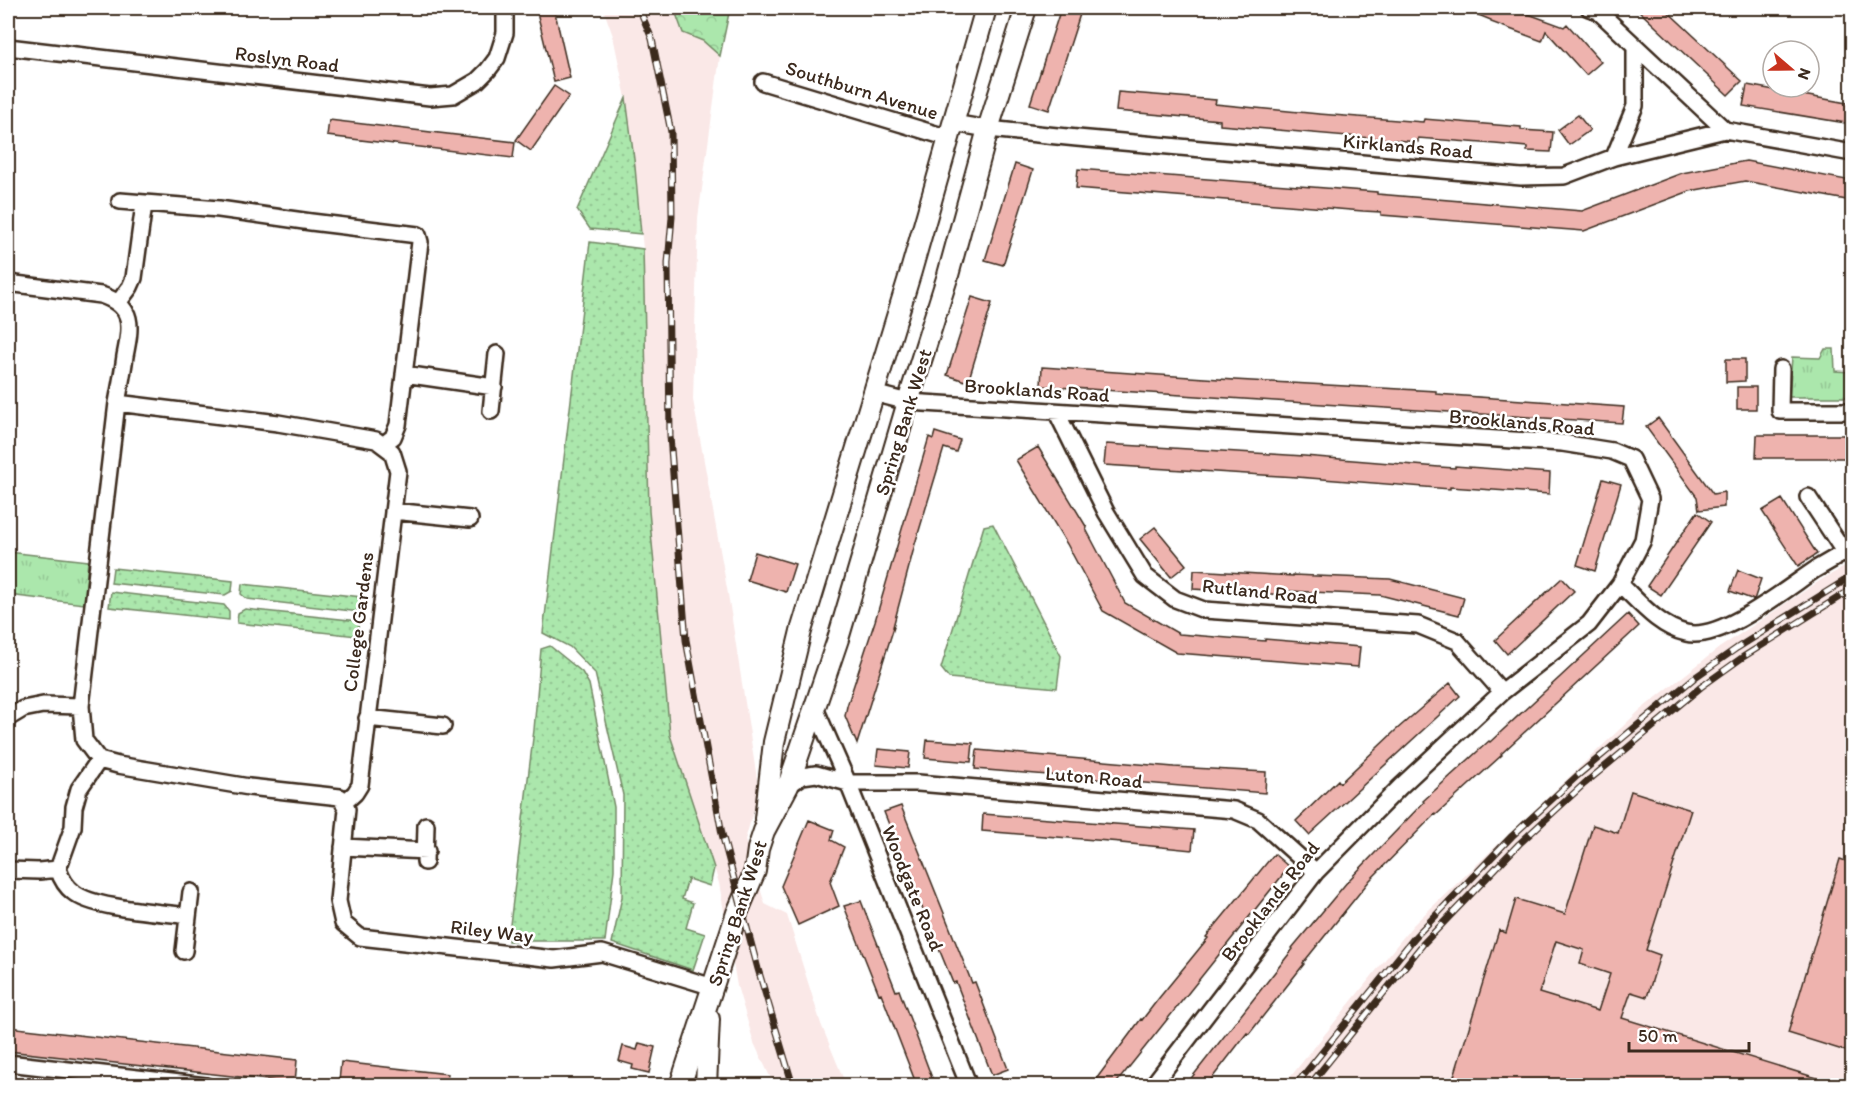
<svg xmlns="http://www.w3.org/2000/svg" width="1860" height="1093" font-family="Itim,sans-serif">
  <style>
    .built { fill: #fae8e7 }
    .grass { fill: url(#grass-dots); stroke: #738865; stroke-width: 1.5 }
    .forest { fill: url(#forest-crowns); stroke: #738865; stroke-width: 1.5 }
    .park { fill: url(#park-tufts); stroke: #738865; stroke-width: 1.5 }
    .building { fill: #eeb3ae; stroke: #3b2a1e; stroke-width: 1.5; fill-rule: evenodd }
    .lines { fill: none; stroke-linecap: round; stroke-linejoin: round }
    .minor-casing { stroke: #3b2a1e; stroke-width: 20 }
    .tertiary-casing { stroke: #3b2a1e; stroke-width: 24 }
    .minor { stroke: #fff; stroke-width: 15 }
    .tertiary { stroke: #fff; stroke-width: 20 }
    .rail-casing { stroke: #3b2a1e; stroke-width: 7 }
    .rail { stroke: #fff; stroke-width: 4.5; stroke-dasharray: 14; stroke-linecap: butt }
    .labels { text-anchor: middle; stroke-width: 5; stroke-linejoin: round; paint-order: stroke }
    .street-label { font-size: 20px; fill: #3b2a1e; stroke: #fff }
  </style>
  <defs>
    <pattern id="grass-dots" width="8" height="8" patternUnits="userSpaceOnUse" patternTransform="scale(1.5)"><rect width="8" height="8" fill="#abe7ac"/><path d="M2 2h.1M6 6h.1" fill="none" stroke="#94c694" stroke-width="1.8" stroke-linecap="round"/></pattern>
    <pattern id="forest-crowns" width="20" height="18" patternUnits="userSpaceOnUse" patternTransform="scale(1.5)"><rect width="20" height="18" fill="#abe7ac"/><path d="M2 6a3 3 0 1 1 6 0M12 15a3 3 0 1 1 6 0" fill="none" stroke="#94c694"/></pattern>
    <pattern id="park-tufts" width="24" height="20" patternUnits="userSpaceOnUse" patternTransform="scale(1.5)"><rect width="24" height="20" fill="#abe7ac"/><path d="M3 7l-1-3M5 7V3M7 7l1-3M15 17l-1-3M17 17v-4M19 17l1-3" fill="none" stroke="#94c694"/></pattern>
  </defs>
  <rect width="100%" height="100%" fill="#fff"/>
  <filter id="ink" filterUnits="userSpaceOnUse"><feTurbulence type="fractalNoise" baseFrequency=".0167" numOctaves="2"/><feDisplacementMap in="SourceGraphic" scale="12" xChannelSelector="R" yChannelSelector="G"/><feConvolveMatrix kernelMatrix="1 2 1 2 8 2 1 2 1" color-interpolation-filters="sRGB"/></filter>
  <g filter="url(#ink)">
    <!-- built -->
    <path class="built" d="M603 8H674L683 33 703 41 720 56 698 218 693 400 728 594 759 792 745 840 765 904 787 915 821 1024 846 1085H774L754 1043 737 986 719 883 670 735 649 511 643 249 635 167 626 98 613 36Z
      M1852 563V1085L1283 1086 1413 925 1639 711 1719 648 1824 578Z"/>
    <!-- grass -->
    <path class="grass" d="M626 98 635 167 641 234 590 229 577 210Z
      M590 242 643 249 649 511 670 735 714 868 710 886 688 879 682 899 693 903 686 928 705 934 693 970 612 943 622 897 623 795 595 673 570 647 543 633Z
      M993 524 1061 656 1057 688 949 678 941 668 984 526Z
      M113 568 233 581 232 591 225 595 111 583Z
      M242 584 362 597 360 612 247 599 241 594Z
      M111 592 224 605 229 611V620L109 607Z
      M245 609 359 621 357 636 237 623 238 613Z
      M550 646 582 672 589 684 614 807V870L605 941H508L534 730 541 649Z"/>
    <!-- forest -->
    <path class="forest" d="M674 8H730L720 56 703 41 683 33Z"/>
    <!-- park -->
    <path class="park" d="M1825 349H1834L1835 371 1852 372V397H1789L1792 357 1820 358Z
      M8 552 88 561 84 604 8 595Z"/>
    <!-- building -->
    <path class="building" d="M536 8H554L570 78 554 82Z
      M1061 8H1082L1049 110 1030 104Z
      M1461 8H1512L1564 27 1567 24 1601 62 1586 75 1546 31 1542 41 1491 22V20Z
      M1636 8H1664L1742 81 1728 95Z
      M1747 85 1852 104V124L1743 106Z
      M554 86 569 96 531 151 516 140Z
      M1118 92 1216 100 1215 104 1319 114 1423 122 1424 119 1521 127V130L1553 132 1551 152 1527 151V147L1495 144 1418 138V142L1220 125V120L1116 111Z
      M1578 115 1590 130 1569 145 1558 130Z
      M329 120 515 142 513 158 327 136Z
      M1746 161 1852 181V201L1745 181 1690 191 1584 231 1381 215V212L1363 211 1076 188 1078 169 1377 192V194L1582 211 1682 173Z
      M1015 164 1033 170 1003 265 985 260Z
      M972 297 992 303 968 382 947 375Z
      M1726 359H1745V381L1726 382Z
      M1042 367 1234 380 1436 391V394L1624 407 1622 423 1041 386Z
      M1737 387H1756V409H1737Z
      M1658 418 1713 494 1724 492V507L1699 510 1697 497 1646 427Z
      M935 432 960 440 956 452 944 448 915 544 893 627H894L857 744 845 716 847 706 875 621 929 437 933 439Z
      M1757 435H1852V458H1756Z
      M1106 444 1304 456 1439 467 1455 468V466L1550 473 1549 494 1450 487V489L1297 477 1104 465Z
      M1038 447 1087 528 1086 529 1125 603 1179 634 1265 641V639L1360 647 1358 667 1177 653 1103 611 1067 544 1016 460Z
      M1603 479 1621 484 1595 571 1577 565Z
      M1782 499 1817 554 1798 566 1762 511Z
      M1697 512 1711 522 1661 595 1647 586Z
      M1155 527 1186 565 1171 577 1140 539Z
      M755 552 795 564 786 592 747 580Z
      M1194 570 1293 576V575L1390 579 1464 598 1459 615 1380 595 1288 591 1287 595 1193 589Z
      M1738 570 1761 579 1754 600 1730 591Z
      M1562 578 1574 591 1507 654 1495 640Z
      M1628 614 1639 626 1501 754 1502 755 1436 815 1435 814 1370 880 1303 963 1304 964 1249 1034 1247 1033 1206 1086H1185L1293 949 1292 948 1348 881 1424 802 1423 801 1489 741 1490 742Z
      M1450 683 1460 696 1309 835 1296 821 1338 780 1340 783 1396 730Z
      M927 740 973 743 971 762 925 758Z
      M878 749 910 752 908 768 876 765Z
      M977 750 1174 767 1266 772 1265 793 975 769Z
      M1631 791 1691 810 1646 950 1660 955 1647 997 1631 992 1622 1018 1830 1082V1086H1451L1499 930 1506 933 1516 899 1565 914 1593 825 1618 833ZM1556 941 1584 950 1580 964 1610 974 1598 1011 1539 993Z
      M901 806 972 983 975 982 1008 1069 992 1075 956 982 953 983 919 900 884 812Z
      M983 814 1194 830 1192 850 1121 843V842L982 831Z
      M809 820 834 830 831 840 844 847 830 882 839 906 798 925 781 886Z
      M1274 854 1289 867 1114 1086H1091L1141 1019 1142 1020 1159 998 1208 938 1206 937Z
      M1840 859 1852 863V1053L1788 1033Z
      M861 901 896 991 899 990 935 1086H917L881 993 879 994 844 906Z
      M8 1027 297 1060 295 1083 8 1051Z
      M639 1043 655 1047 649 1073 632 1069 633 1065 619 1061 623 1046 637 1050Z
      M341 1062 448 1074 446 1086H419L357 1079 356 1083 339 1081Z"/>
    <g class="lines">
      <!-- minor casing -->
      <g class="minor-casing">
        <path id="minor" d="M1589 8 1598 11 1725 130
          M8 47 430 97 453 95 477 81 488 70 497 58 505 33V8
          M763 82 949 138
          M953 123 988 129 1077 138 1521 177 1564 176 1614 157 1725 130 1852 153
          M1614 157 1635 106V46
          M120 201 219 209 311 222 418 235 420 242 398 425 393 437 383 445
          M8 283 101 295C135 306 131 326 125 356 123 372 120 387 117 403L278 423 376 440 392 452 398 471 360 785 355 793 344 803
          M118 303 130 287 134 278 144 204
          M1781 369 1780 411H1852
          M404 374 494 387
          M873 393 908 402 1562 443 1612 451 1631 459 1650 499 1643 540 1620 584 1589 624 1502 692 1400 787 1316 872 1152 1086
          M117 403 81 706 84 740 99 760 118 765 249 787 340 797 347 809 338 901 343 923 360 937 554 959 602 953 713 987
          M491 411 497 354
          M1057 413 1106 512 1145 576 1175 599 1204 610 1418 625 1457 641 1502 692
          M1808 497 1845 553
          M393 511 470 519
          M1620 584C1639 602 1659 627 1686 633 1721 642 1787 588 1816 569 1828 562 1840 555 1852 548
          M815 708 848 783 969 1086
          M8 718 23 709 43 705 81 706
          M367 718 443 726
          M788 786 802 776 816 774 848 783H918L1234 810 1258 820 1316 872
          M343 847 427 851
          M425 862 426 825
          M58 869C61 878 65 886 73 892 93 909 161 912 188 916
          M8 870 39 871 58 869 73 827 74 807 79 789 99 760
          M184 951 191 892
          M8 1063 206 1086"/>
      </g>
      <!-- tertiary casing -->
      <g class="tertiary-casing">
        <path id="tertiary" d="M765 819 774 742 801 631 911 271 986 8
          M680 1086 737 913 755 871 758 849 764 831 788 786 838 639 908 402 948 275 988 129 1026 8
          M706 1086 709 1019"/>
      </g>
      <!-- minor -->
      <use href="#minor" class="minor"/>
      <!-- tertiary -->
      <use href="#tertiary" class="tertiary"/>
      <!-- rail casing -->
      <g class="rail-casing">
        <path id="rail" d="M639 8 652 39 671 132 672 217 668 263 670 436 686 640 722 834 758 969 793 1086
          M1295 1086 1415 937 1512 836 1577 776 1694 678 1737 648 1852 576
          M1309 1086 1423 944 1519 844 1584 784 1701 687 1743 657 1852 589"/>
      </g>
      <!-- rail -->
      <use href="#rail" class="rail"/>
    </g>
  </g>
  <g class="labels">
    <!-- street labels -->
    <g class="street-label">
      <text transform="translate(287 59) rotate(7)" y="7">Roslyn Road</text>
      <text transform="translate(862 90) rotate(17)" y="7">Southburn Avenue</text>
      <text transform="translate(1408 146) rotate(5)" y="7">Kirklands Road</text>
      <text transform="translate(1037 390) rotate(4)" y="7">Brooklands Road</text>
      <text transform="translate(903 422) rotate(-73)" y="7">Spring Bank West</text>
      <text transform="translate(1522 422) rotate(5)" y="7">Brooklands Road</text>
      <text transform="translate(1260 591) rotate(6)" y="7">Rutland Road</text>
      <text transform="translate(358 622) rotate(-83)" y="7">College Gardens</text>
      <text transform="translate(1094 777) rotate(5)" y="7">Luton Road</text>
      <text transform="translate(913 888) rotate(68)" y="7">Woodgate Road</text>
      <text transform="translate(1270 901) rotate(-52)" y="7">Brooklands Road</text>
      <text transform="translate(737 913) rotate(-72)" y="7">Spring Bank West</text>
      <text transform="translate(492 931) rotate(7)" y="7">Riley Way</text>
    </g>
  </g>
  <!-- margin -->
  <rect width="1860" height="1093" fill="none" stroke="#fff" stroke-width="30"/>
  <rect x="15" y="15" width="1830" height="1063" fill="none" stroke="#3b2a1e" stroke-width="2" filter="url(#ink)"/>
  <!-- north arrow -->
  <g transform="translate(1791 69) rotate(110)"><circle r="28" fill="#ffffff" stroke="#b1aaa5" stroke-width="1.5"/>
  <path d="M0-4.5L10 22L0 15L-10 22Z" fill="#c8321e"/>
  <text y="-9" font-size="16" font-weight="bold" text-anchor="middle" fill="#3b2a1e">N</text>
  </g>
  <!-- scale -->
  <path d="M1629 1042v9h120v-9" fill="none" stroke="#3b2a1e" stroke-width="3"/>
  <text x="1638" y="1042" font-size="18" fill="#3b2a1e" stroke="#ffffff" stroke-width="4.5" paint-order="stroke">50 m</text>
</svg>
